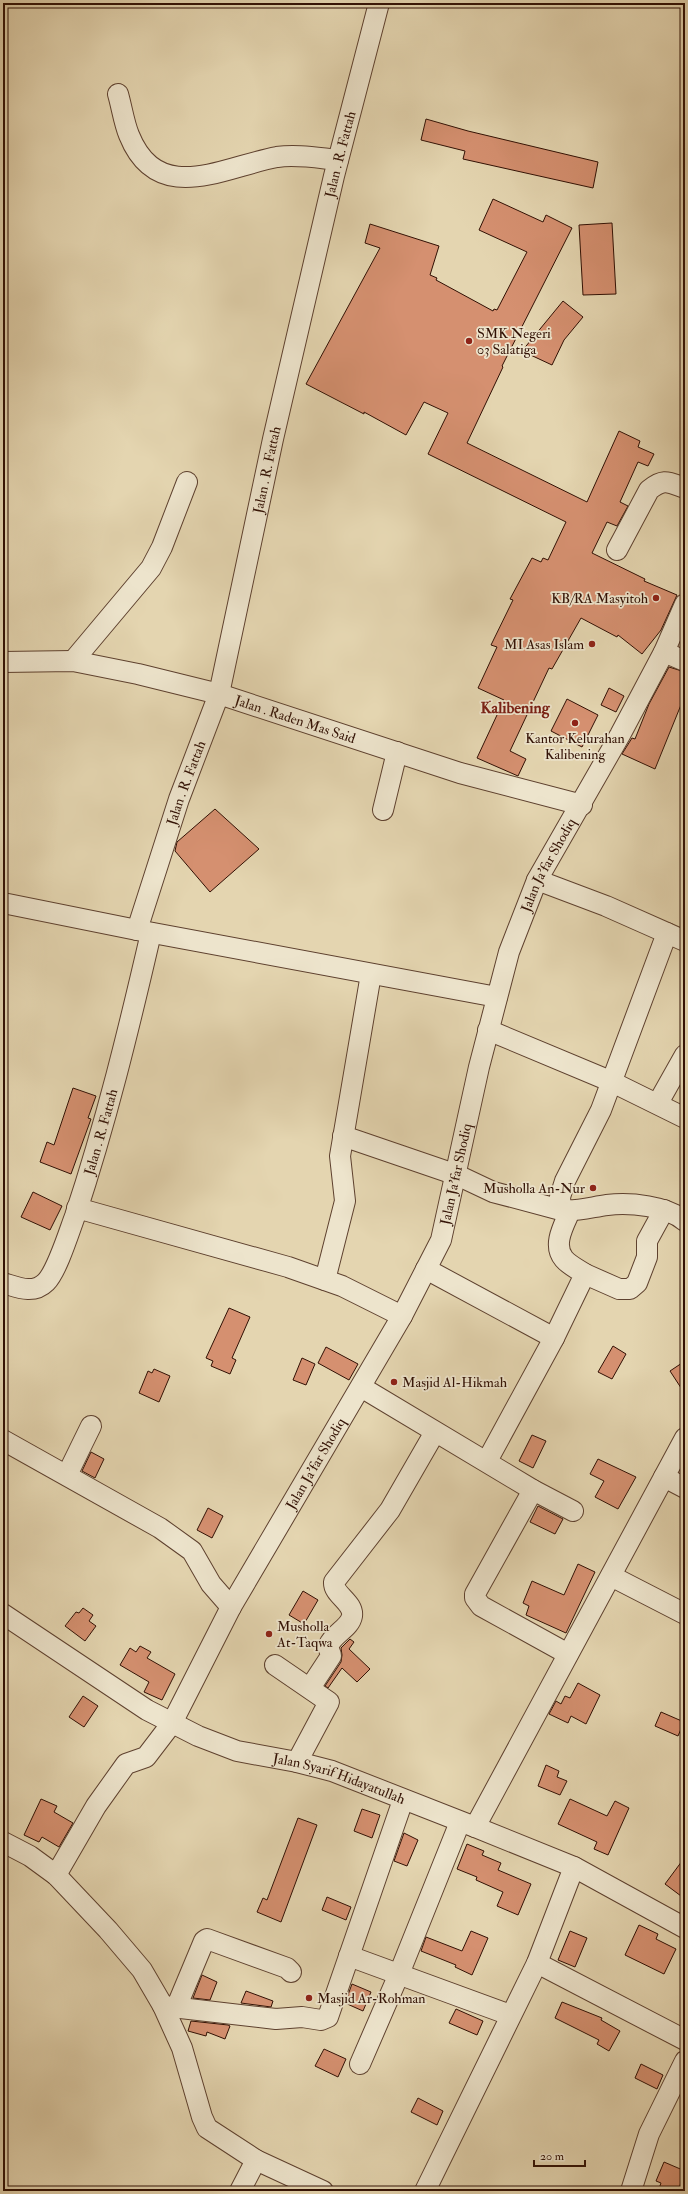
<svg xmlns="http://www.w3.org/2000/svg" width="688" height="2194" font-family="'IM FELL Double Pica',serif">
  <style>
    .building { fill: #d59070; stroke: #311004 }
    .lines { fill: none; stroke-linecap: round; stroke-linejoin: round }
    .minor-casing { stroke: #5e412f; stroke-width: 22 }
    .minor { stroke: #ede4cc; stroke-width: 20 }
    .poi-dot { fill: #8f2418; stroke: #ede4cc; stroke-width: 1.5 }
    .labels { text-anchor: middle; stroke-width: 3.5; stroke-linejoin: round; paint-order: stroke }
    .street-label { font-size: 14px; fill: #311004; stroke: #ede4cc }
    .poi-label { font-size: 14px; fill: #311004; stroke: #ede4cc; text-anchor: start }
    .quarter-label { font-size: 16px; font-weight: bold; fill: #7a1f14; stroke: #ede4cc }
  </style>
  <rect width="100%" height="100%" fill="#e4d5b0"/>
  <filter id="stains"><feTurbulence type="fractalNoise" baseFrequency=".005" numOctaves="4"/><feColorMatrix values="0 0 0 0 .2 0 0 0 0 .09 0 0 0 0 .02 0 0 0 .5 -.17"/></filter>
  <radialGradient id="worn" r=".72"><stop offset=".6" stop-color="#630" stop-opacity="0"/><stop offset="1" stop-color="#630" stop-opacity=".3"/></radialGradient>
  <!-- building -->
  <path class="building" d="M426 119 468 131 598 162 593 188 463 159 465 151 421 140Z
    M493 199 543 222 546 215 572 228 502 366 503 367 467 443 587 502 619 431 640 441 638 447 654 454 648 466 638 462 620 502 628 506 617 526 607 522 592 553 645 579 644 581 677 595 661 630 642 654 618 635 617 637 581 618 552 669 549 668 510 751 526 759 518 776 477 758 504 700 478 688 497 647 491 645 513 600 510 599 532 558 541 562 543 558 548 560 566 522 428 454 448 413 424 402 406 435 364 412V414L306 384 380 248 365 243 370 224 439 246 430 275 437 278 436 280 493 311 494 309 497 310 527 252 479 230Z
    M612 223 616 294 583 295 579 225Z
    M563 301 583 317 564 340 552 365 522 351Z
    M669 667 685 672V695L655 769 622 754 632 738 635 739 649 704Z
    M609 688 624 696 616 712 601 705Z
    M567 699 598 715 582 747 551 731Z
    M215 809 259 849 210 892 175 851 177 842Z
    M73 1088 96 1096 88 1118 91 1119 71 1174 40 1162 47 1142 54 1145Z
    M33 1192 62 1206 50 1230 21 1217Z
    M229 1308 250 1317 232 1358 236 1360 230 1374 211 1366 213 1361 206 1358Z
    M613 1346 626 1354 612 1379 598 1372Z
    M326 1347 358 1364 349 1380 318 1363Z
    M302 1358 315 1364 306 1385 293 1380Z
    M685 1361V1394L670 1371Z
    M154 1369 170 1376 159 1402 139 1393 148 1371 152 1373Z
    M532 1435 546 1441 533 1468 519 1461Z
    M91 1452 104 1459 95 1478 82 1471Z
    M598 1459 636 1477 618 1509 595 1497 604 1481 590 1474Z
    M538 1506 563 1519 555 1534 530 1522Z
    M208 1508 223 1516 212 1538 197 1530Z
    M578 1564 595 1572 566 1633 526 1615 529 1606 523 1603 532 1581 564 1595Z
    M303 1591 318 1600 304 1624 289 1615Z
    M83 1608 93 1615 89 1621 96 1626 85 1641 65 1626 76 1612 79 1613Z
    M350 1639 354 1642 349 1649 370 1669 357 1682 342 1668 328 1688 325 1686 341 1662 342 1655 341 1648Z
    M140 1646 151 1652 147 1658 175 1674 162 1700 144 1692 149 1682 120 1665 130 1648 136 1652Z
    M578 1683 600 1695 586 1724 571 1716 568 1723 549 1714 556 1701 561 1704 565 1696 570 1698Z
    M83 1696 98 1706 84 1727 69 1717Z
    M661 1712 684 1722 678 1736 655 1726Z
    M546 1765 559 1771 557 1777 567 1781 560 1795 538 1786Z
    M41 1799 57 1806 54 1812 73 1823 59 1847 42 1837 39 1842 24 1835Z
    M570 1799 607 1816 615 1801 629 1808 608 1855 594 1849 597 1842 558 1824Z
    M362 1809 380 1815 372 1838 354 1831Z
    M298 1818 317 1825 281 1922 257 1912 263 1898 267 1900Z
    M404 1833 418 1840 407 1866 394 1861Z
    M467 1844 484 1851 482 1855 501 1863 498 1870 531 1884 518 1915 497 1906 503 1892 476 1880 477 1877 457 1869Z
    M685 1857V1899L665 1884Z
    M327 1897 351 1907 346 1920 322 1910Z
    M639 1925 658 1934 656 1939 676 1949 664 1974 625 1955Z
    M471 1931 488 1938 472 1975 455 1967 456 1965 421 1951 426 1937 462 1951Z
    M570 1931 587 1938 575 1967 558 1960Z
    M202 1975 217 1982 210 2000 193 1998Z
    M352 1984 371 1992 363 2011 345 2003Z
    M246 1991 273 2001 271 2007 241 2003Z
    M562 2002 602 2018 601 2020 620 2031 609 2051 597 2044 599 2040 555 2018Z
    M456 2009 483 2021 477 2035 449 2023Z
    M191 2021 228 2025 230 2026 225 2039 207 2032 206 2036 188 2031Z
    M324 2049 346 2059 338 2077 315 2066Z
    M641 2064 663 2075 657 2089 635 2078Z
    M418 2098 443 2111 437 2125 411 2112Z
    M664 2162 685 2171 678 2191H658L661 2183 656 2181Z"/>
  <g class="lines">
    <!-- minor casing -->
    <g class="minor-casing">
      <g id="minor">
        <path d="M118 94C122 108 124 123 129 135 158 207 223 167 277 157 297 154 318 158 338 160"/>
        <path d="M617 550 649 490C664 478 668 482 685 488"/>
        <path d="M664 652 685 661"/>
        <path d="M73 661 151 568 162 547 187 482"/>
        <path id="s1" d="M3 662 73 661 138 674 219 694 460 773 582 805"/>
        <path d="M383 810 397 752"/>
        <path d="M537 880 606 906 685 941"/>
        <path d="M3 903 137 930 497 997"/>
        <path id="s2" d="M137 930 179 799 219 694 273 439 334 176 379 3"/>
        <path d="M488 1030 610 1081 685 1118"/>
        <path d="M658 1103 685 1055"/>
        <path d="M343 1136 457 1175 493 1192 561 1210C576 1212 592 1207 607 1205 630 1202 667 1206 685 1221"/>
        <path d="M77 1208 288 1267 342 1286 402 1316"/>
        <path d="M561 1210 560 1197 565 1181 601 1110 667 933"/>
        <path d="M426 1269 554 1338 487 1461"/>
        <path d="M585 1274 619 1289H630L637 1283 647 1257V1241L664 1210"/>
        <path d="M325 1280 345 1201 340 1156 371 974"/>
        <path id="s3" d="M3 1283C17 1287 33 1295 46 1282 57 1271 69 1232 75 1216 106 1123 129 1028 151 933"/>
        <path d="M554 1338 585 1274C579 1270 569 1265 564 1259 552 1245 564 1225 570 1211"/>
        <path d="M361 1387 533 1490 573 1511"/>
        <path d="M3 1440 160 1528 192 1551 211 1584 231 1607"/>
        <path d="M67 1475 91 1426"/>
        <path d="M664 1477 685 1438"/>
        <path d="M533 1490 475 1594V1598L481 1606 568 1654"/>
        <path d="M611 1576 685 1614"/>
        <path id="s4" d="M3 1614 147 1710 198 1736 237 1751 297 1762 332 1771 475 1827 574 1867 685 1928"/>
        <path d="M275 1665 329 1702 297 1762"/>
        <path d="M310 1688 331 1656C331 1652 327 1649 329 1645 333 1634 350 1628 352 1616 354 1602 333 1595 334 1582L390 1510 435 1432"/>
        <path d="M475 1827 664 1477 685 1488"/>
        <path d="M3 1842 30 1856 56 1875 108 1930 142 1970 163 2006 182 2048 202 2117 207 2128 256 2160 323 2191"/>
        <path id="s5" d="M56 1875 96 1806 126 1764 146 1757 172 1723 231 1607 402 1316 441 1240 479 1067 509 952 537 880 620 735 664 652 685 604"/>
        <path d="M349 1956 510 2015"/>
        <path d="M537 1963 685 2040"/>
        <path d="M163 2006 276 2019 302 2017 321 2020 328 2017 403 1800"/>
        <path d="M176 2008 204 1941 207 1939 287 1968 291 1972"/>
        <path d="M360 2064 399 1974 460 1822"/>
        <path d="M240 2191 256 2160"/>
        <path d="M425 2191 537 1963 574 1867"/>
        <path d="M631 2191 649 2134 685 2061"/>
      </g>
    </g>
    <!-- minor -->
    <use href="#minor" class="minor"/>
  </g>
  <!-- markers -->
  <g class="poi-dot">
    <circle cx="469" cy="341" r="4"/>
    <circle cx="656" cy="598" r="4"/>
    <circle cx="592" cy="644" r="4"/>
    <circle cx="575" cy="723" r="4"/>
    <circle cx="593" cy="1188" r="4"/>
    <circle cx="394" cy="1382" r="4"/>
    <circle cx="269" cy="1634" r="4"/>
    <circle cx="309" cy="1998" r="4"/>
  </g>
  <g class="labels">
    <!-- street labels -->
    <g class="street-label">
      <text dy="5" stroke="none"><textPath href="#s2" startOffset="803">Jalan . R. Fattah</textPath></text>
      <text dy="5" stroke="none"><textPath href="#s2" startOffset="479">Jalan . R. Fattah</textPath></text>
      <text dy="5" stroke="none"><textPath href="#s1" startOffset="300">Jalan . Raden Mas Said</textPath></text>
      <text dy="5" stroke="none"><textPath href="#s2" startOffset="155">Jalan . R. Fattah</textPath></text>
      <text dy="5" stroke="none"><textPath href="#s5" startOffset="1140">Jalan Ja'far Shodiq</textPath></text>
      <text dy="5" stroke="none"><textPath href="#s3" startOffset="206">Jalan . R. Fattah</textPath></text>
      <text dy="5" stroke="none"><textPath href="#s5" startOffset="816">Jalan Ja'far Shodiq</textPath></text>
      <text dy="5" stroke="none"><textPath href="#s5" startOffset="492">Jalan Ja'far Shodiq</textPath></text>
      <text dy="5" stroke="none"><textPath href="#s4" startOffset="378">Jalan Syarif Hidayatullah</textPath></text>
    </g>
    <!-- poi labels -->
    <g class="poi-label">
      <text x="477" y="338">SMK Negeri<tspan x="477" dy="16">03 Salatiga</tspan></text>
      <text x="648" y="603" text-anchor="end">KB/RA Masyitoh</text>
      <text x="584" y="649" text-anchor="end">MI Asas Islam</text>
      <text x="575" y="743" text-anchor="middle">Kantor Kelurahan<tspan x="575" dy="16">Kalibening</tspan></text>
      <text x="585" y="1193" text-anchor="end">Musholla An-Nur</text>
      <text x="402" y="1387">Masjid Al-Hikmah</text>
      <text x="277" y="1631">Musholla<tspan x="277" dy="16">At-Taqwa</tspan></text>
      <text x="317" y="2003">Masjid Ar-Rohman</text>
    </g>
    <!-- quarter labels -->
    <g class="quarter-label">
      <text x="515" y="713">Kalibening</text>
    </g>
  </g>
  <!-- margin -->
  <rect width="688" height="2194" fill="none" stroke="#e4d5b0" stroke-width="16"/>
  <rect x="4" y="4" width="680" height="2186" fill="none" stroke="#311004" stroke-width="2"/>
  <rect x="8" y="8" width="672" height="2178" fill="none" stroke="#311004"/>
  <!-- scale -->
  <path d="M534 2160v6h51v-6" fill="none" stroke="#311004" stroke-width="2"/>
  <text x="540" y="2160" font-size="12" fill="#311004" stroke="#ede4cc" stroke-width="3" paint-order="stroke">20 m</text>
  <rect width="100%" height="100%" filter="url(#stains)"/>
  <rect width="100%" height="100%" fill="url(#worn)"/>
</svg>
